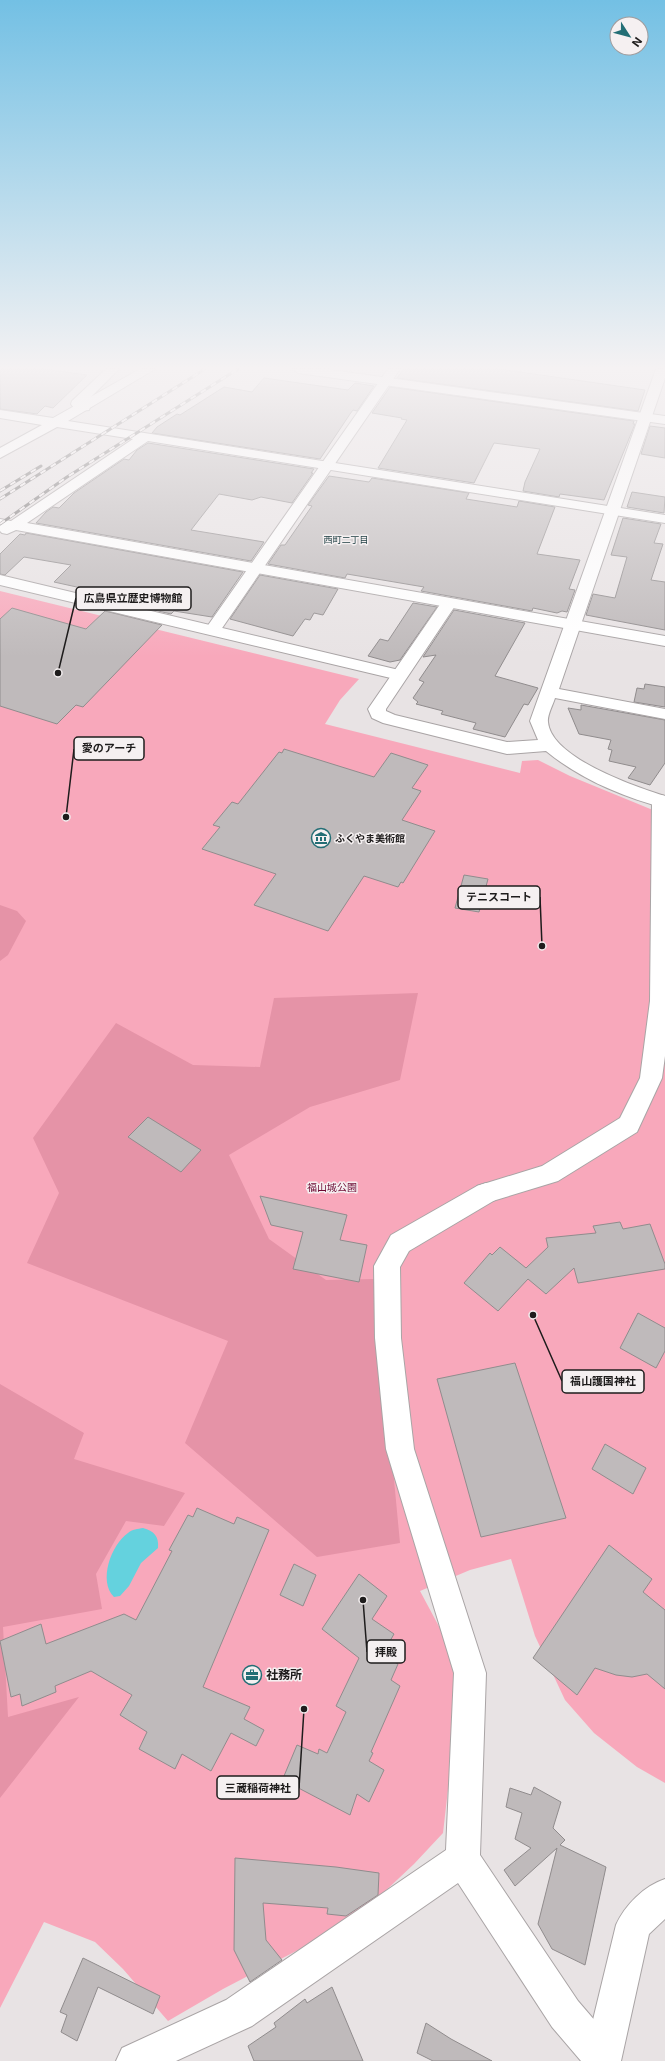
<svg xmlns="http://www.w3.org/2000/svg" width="665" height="2061" font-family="Inter,'Noto Sans JP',sans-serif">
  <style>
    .green { fill: #f8a8bb }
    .forest { fill: #e593a7 }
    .water { fill: #64d2de }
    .building { fill: #bfbabb; stroke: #908c8d }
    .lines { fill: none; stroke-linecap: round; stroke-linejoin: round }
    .street-casing { stroke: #a9a4a5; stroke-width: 2 }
    .secondary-casing { stroke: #a9a4a5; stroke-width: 2 }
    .street { fill: #fff; fill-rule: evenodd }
    .secondary { fill: #fff; fill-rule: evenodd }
    .rail-casing { stroke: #7b7878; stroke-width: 3 }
    .rail { stroke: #f5f0f1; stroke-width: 2; stroke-dasharray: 6; stroke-linecap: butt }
    .labels { text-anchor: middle; stroke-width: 3; stroke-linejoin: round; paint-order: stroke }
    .far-neighbourhood-label { font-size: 9px; fill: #17393d; stroke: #f5f0f1 }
    .poi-label { font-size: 10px; font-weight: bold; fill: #1e1c1c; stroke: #f5f0f1; text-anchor: start }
    .park-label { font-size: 10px; fill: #6b0731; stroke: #f5f0f1 }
    .near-poi-label { font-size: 12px; font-weight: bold; fill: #1e1c1c; stroke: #f5f0f1; text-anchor: start }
    .leader { fill: none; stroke: #1e1c1c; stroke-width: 1.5 }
    .callout-dot { fill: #1e1c1c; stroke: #f5f0f1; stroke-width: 1.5 }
    .callout { fill: #f5f0f1; stroke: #1e1c1c; stroke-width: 1.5 }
    .callout-label { font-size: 11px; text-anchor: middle; font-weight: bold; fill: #1e1c1c }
  </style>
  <rect width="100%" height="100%" fill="#e8e3e4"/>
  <!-- green -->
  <path class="green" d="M0 591 359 679 340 700 325 724 520 773 522 761 538 760 570 776 665 815V1783L637 1767 594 1733 565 1700 535 1636 511 1559 470 1570 420 1591 443 1634 454 1675 452 1754 443 1833 414 1864 364 1911 323 1937 223 1989 168 2021 123 1969 95 1942 44 1922 0 2008Z"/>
  <!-- forest -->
  <path class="forest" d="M0 905 17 911 26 921 8 955 0 961Z
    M418 993 400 1080 310 1107 229 1155 269 1239 326 1280 375 1279 400 1543 317 1557 185 1443 228 1341 27 1263 59 1193 33 1138 116 1023 193 1065 260 1067 274 998Z
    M0 1384 84 1433 74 1459 185 1493 164 1526 126 1521 96 1574 102 1609 3 1627 8 1717 79 1697 0 1798Z"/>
  <!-- water -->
  <path class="water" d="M143 1528C154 1531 159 1536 158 1548L141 1563 129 1586 120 1596 114 1597C98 1581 111 1545 128 1533 132 1529 138 1529 143 1528Z"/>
  <!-- building -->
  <path class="building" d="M0 369H45L87 375 53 408 45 406 37 414 0 409Z
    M404 369H499L645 390 638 411 397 378Z
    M264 378 348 390 355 383 374 386 357 411 353 410 350 414 320 459 152 433 157 427 177 414 180 415 224 387 252 392Z
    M390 387 634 421 633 424H635L604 500 560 494 559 497 523 491 525 482 540 449 494 443 474 483 378 468 407 420 401 419 402 418 372 413Z
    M650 426 665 428V458L641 454Z
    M148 443 314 469 311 473H313L292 503 261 497 252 500 219 494 191 530 264 542 251 561 36 523 46 512 53 507 59 508 74 493 124 459 129 460 137 450Z
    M329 476 369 482 372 478 469 493 466 499 517 507 519 501 555 507 537 554 580 560 569 589 575 590 567 612 562 611 557 613 533 608 532 611 421 591 424 587 347 574 345 578 268 564 281 545H285L312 506 308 505Z
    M632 492 665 497 664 513 627 507Z
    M623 518 661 524 654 543 663 544 651 580 665 582V630L586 615 593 594 615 598 627 557 611 555Z
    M26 533 243 572 212 617 174 611 171 614 116 601 118 599 103 595 104 593 54 582 71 565 24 557 5 575 0 574V554L20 534 25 535Z
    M260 575 338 589 323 615 314 613 310 620 305 619 293 636 230 619Z
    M413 603 437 607 400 660 390 662 368 656 380 639 388 641Z
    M12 608 86 629 105 611 162 625 83 707 76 705 57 724 0 706V619Z
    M454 610 525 623 495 676 538 688 528 705 524 704 505 737 473 729 476 723 441 714 443 711 416 704 418 702 413 698 424 682 419 680 436 655 423 657Z
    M645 684 665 687V707L634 702 637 688 644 689Z
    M581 705 665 720V763L650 785 628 778 636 767 609 761 612 750 608 749 611 740 579 734 568 708 581 710Z
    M284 749 374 777 391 753 428 765 412 788 421 791 402 820 435 831 403 883 401 882 398 887 364 876 328 931 254 905 276 874 202 849 220 827 213 825 232 802 238 804 279 752 282 753Z
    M464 875 488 879 479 912 455 908Z
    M148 1117 201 1150 181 1172 128 1137Z
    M260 1196 347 1215 340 1240 367 1245 359 1282 293 1269 303 1232 271 1225Z
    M620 1222 623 1229 650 1224 665 1264V1269L578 1283 574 1268 546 1294 528 1279 498 1311 464 1283 490 1253 492 1255 500 1247 526 1268 548 1247 546 1238 596 1233 593 1226Z
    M638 1313 665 1328V1351L656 1368 620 1348Z
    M515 1363 566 1518 481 1537 437 1379Z
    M605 1444 646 1468 633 1494 592 1469Z
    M197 1508 234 1524 237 1517 269 1530 203 1687 250 1707 244 1719 264 1730 256 1746 231 1733 211 1771 182 1754 175 1769 139 1749 147 1732 120 1715 132 1695 91 1671 55 1686 56 1692 22 1706 20 1694 11 1697 0 1641 41 1624 46 1644 124 1614 136 1620 172 1551 169 1550 188 1515 193 1517Z
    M609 1545 652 1579 643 1592 665 1610V1689L647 1674 632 1677 616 1675 595 1668 577 1695 533 1658Z
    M294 1564 316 1575 303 1606 280 1595Z
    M359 1574 387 1596 372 1619 394 1634 382 1655 398 1664 391 1680 400 1686 371 1752 373 1753 369 1761 384 1770 369 1802 357 1794 350 1815 287 1782 288 1778 284 1776 297 1745 318 1754 319 1749 327 1753 346 1712 336 1706 359 1658 322 1629Z
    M534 1787 561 1802 553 1828 565 1840 560 1845 606 1867 585 1965 552 1949 538 1924 557 1848 515 1886 504 1870 531 1848 515 1839 522 1813 506 1807 510 1788 531 1795Z
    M235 1858 336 1867 379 1873 378 1895 346 1916 327 1914 328 1908 263 1903 266 1940 282 1960 250 1982 234 1950Z
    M83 1958 160 1996 153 2014 98 1987 77 2041 61 2032 67 2015 60 2012Z
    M332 1987 363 2061H254L248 2046 276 2027 274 2023 305 1999 307 2003Z
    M426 2023 451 2039 492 2061H433L417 2053Z"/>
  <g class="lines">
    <!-- street casing -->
    <g class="street-casing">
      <path id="street" d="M106 369H119L85 403 90 407 89 410C82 411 74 410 71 404L72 401Z
        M388 369H400L218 634H206L204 631Z
        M656 369H665V378L559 689 665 709V719L555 698C553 705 547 715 548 722 551 758 636 787 665 796V808C623 797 580 779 546 751L507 754 383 723 372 718 368 709 443 600H455L457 603 386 709V711L395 715 507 742 538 740 530 721Z
        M486 1183 495 1186 498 1193 495 1200 409 1251 400 1267 401 1338 414 1449 486 1673 480 1855 578 2001 615 2044 620 2057 619 2061H581L552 2027 458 1883 252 2026 176 2061H116L122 2048 226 2000 446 1850 454 1673 386 1449 375 1338 374 1266 391 1235 477 1186Z"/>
    </g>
    <!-- secondary casing -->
    <g class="secondary-casing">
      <path id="secondary" d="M140 369H155L68 421 665 515V523L148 441 27 523 665 636V646L16 530 7 534 2 533 0 531V519L11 521 133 439 57 427 0 458V448L42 425 0 418V410L53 418Z
        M292 369H324L665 416V424L298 373Z
        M0 575 399 670 405 671 407 675 405 679 399 680 0 585Z
        M661 795 665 796V1056L662 1078 637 1132 558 1181 486 1203 477 1200 474 1193 477 1186 542 1166 620 1118 640 1078 650 1001 652 801 654 797Z
        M665 1879V1919L649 1934 621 2061H583L616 1925C625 1905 644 1886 665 1879Z"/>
    </g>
    <!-- street -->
    <use href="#street" class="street"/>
    <!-- secondary -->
    <use href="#secondary" class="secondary"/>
    <!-- rail casing -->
    <g class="rail-casing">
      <path id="rail" d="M0 491 41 466
        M0 499 205 369
        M0 524 67 477 238 369"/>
    </g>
    <!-- rail -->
    <use href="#rail" class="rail"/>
  </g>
  <!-- sky -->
  <linearGradient id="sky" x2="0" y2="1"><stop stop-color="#73c0e4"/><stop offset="0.56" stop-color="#f5f2f3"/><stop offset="1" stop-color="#f5f2f3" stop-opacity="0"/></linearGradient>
  <rect width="665" height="657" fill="url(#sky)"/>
  <!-- icons -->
  <defs>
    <g id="museum-ring" transform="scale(1)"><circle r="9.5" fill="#f5f0f1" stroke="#236e75" stroke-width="1.5"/><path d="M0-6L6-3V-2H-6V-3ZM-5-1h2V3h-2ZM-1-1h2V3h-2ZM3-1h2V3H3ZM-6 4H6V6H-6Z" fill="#236e75"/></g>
    <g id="office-ring" transform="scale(1)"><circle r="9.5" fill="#f5f0f1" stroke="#236e75" stroke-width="1.5"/><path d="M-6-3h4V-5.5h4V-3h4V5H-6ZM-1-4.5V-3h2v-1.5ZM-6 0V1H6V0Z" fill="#236e75"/></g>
  </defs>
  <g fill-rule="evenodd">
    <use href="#museum-ring" x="321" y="838"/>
    <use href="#office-ring" x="252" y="1675"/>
  </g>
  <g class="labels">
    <!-- far-neighbourhood labels -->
    <g class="far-neighbourhood-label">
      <text x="346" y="543">西町二丁目</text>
    </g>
    <!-- poi labels -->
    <g class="poi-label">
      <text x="335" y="842">ふくやま美術館</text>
    </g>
    <!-- park labels -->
    <g class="park-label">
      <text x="332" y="1191">福山城公園</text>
    </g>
    <!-- near-poi labels -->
    <g class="near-poi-label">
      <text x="266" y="1679">社務所</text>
    </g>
  </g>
  <!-- callouts -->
  <path class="leader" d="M58 673L76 598M66 817L74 749M542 946L540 897M533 1315L562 1381M363 1600L367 1652M304 1709L299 1788"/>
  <g class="callout-dot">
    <circle cx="58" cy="673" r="4"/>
    <circle cx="66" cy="817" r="4"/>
    <circle cx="542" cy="946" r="4"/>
    <circle cx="533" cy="1315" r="4"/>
    <circle cx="363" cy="1600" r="4"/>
    <circle cx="304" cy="1709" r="4"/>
  </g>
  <g class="callout">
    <rect x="76" y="587" width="115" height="23" rx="4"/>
    <rect x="74" y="737" width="70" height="23" rx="4"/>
    <rect x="458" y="886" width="82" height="23" rx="4"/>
    <rect x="562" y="1370" width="82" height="23" rx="4"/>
    <rect x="367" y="1640" width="38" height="23" rx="4"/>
    <rect x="217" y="1776" width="82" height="23" rx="4"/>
  </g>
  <g class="callout-label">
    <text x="133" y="602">広島県立歴史博物館</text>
    <text x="109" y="752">愛のアーチ</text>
    <text x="499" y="901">テニスコート</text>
    <text x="603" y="1385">福山護国神社</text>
    <text x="386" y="1656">拝殿</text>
    <text x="258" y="1792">三蔵稲荷神社</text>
  </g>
  <!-- north arrow -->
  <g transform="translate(629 36) rotate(126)"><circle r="19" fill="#f5f0f1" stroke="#9f9b9c"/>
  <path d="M0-3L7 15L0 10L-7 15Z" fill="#236e75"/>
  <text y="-6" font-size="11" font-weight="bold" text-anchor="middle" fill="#1e1c1c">N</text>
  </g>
</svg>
